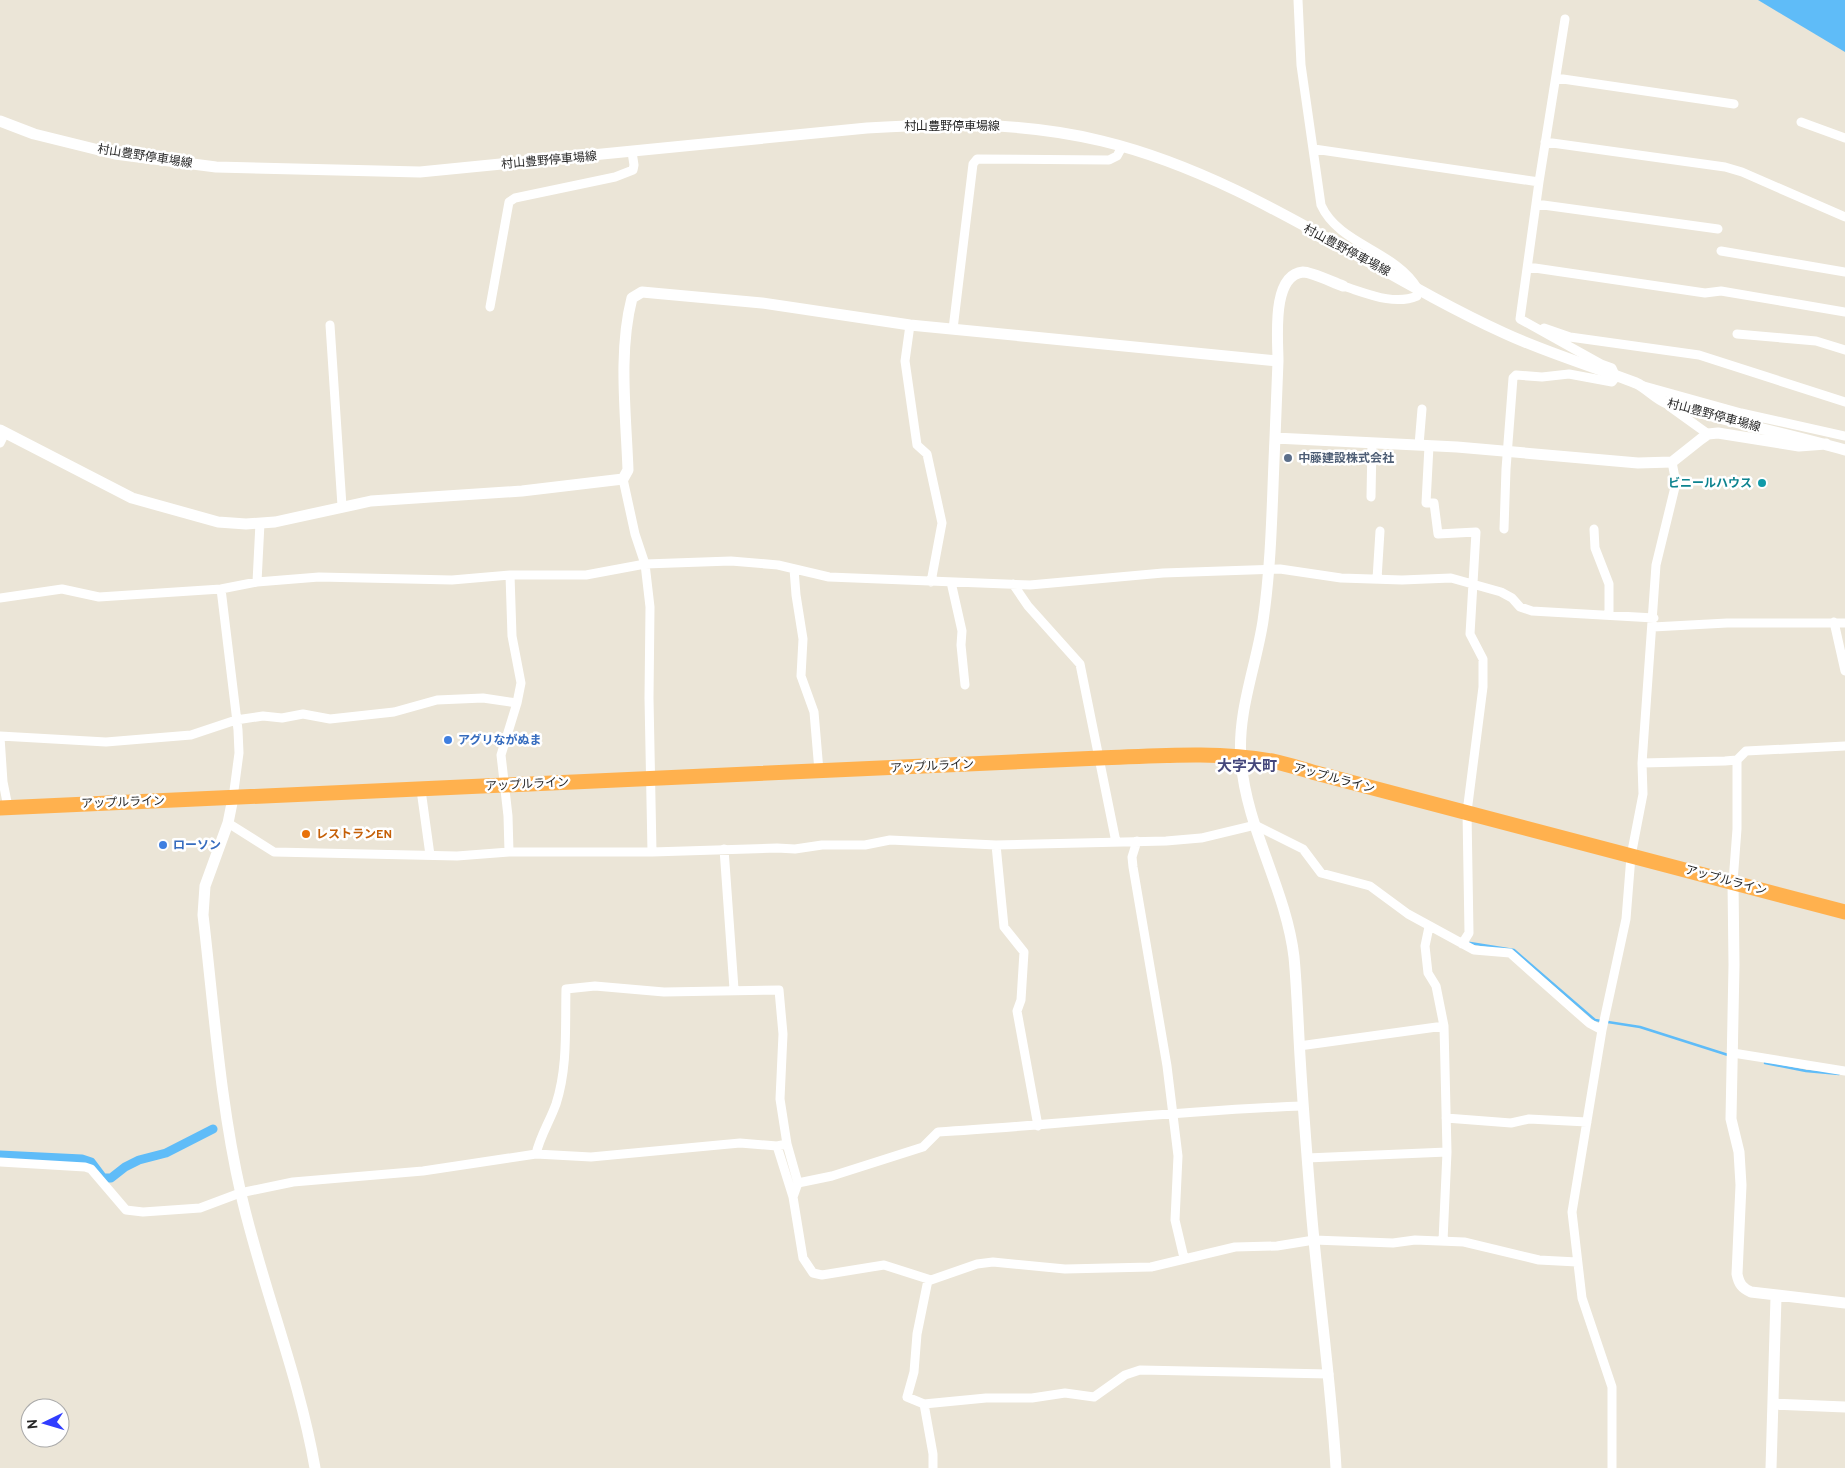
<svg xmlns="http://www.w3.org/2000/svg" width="1845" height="1468" font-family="Overpass,'Noto Sans JP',sans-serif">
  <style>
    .water { fill: #5fbcf8 }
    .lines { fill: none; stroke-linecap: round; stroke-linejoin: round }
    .stream { stroke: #5fbcf8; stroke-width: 2.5 }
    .canal { stroke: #5fbcf8; stroke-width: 9 }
    .street { stroke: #fff; stroke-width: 9 }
    .secondary { stroke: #fff; stroke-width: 11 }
    .highway { stroke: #ffb14e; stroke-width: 15 }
    .service-dot { fill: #5c6f8a; stroke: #fff; stroke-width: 2 }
    .culture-dot { fill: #0f9aa8; stroke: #fff; stroke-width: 2 }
    .shop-dot { fill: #3f7fe0; stroke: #fff; stroke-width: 2 }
    .food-dot { fill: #e8710a; stroke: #fff; stroke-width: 2 }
    .labels { text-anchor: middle; stroke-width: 5; stroke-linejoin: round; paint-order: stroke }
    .street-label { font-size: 12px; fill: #272727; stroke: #fff }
    .service-label { font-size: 12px; font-weight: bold; fill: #4e5e75; stroke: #fff; text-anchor: start }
    .culture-label { font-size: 12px; font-weight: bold; fill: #0d838f; stroke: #fff; text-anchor: end }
    .shop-label { font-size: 12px; font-weight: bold; fill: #366cbe; stroke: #fff; text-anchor: start }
    .food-label { font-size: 12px; font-weight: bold; fill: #c56008; stroke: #fff; text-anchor: start }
    .quarter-label { font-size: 15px; font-weight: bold; fill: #44477b; stroke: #fff }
  </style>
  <rect width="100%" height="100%" fill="#ebe5d7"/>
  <!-- water -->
  <path class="water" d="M1758 0H1845V52Z"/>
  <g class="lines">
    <!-- stream -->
    <path class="stream" d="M1470 943 1514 950 1595 1020 1640 1027 1728 1055
      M1765 1063 1806 1071 1839 1074"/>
    <!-- canal -->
    <path class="canal" d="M0 1155 82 1159 91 1162 103 1178H111L125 1167 139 1160 166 1153 213 1129"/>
    <!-- street -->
    <path class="street" d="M1298 0 1301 65 1321 205C1339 245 1395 250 1418 289L1417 296C1394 306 1366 293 1343 286
      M1556 78 1734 104
      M1801 122 1845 138
      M1545 142 1725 167 1742 172 1845 217
      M1314 149 1539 182
      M1536 204 1718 229
      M1721 251 1845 272
      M1528 267 1705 293 1721 291 1845 312
      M490 307 509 202 515 198 615 177 633 170 634 165 632 152
      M330 325 342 506
      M910 325 905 361 917 445 927 454 942 523 931 582
      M1544 328 1570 337 1699 355 1845 402
      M953 329 973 164 977 159 1109 160 1117 156 1122 147
      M1737 334 1816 341 1845 350
      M1644 386 1741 413 1845 436
      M1669 406 1708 434
      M0 443 5 433
      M1419 445 1422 409
      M1429 446 1426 503H1434L1438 534 1476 532 1470 634 1483 659V687L1467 812 1469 933 1462 944
      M623 479 635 534 645 564 650 607 649 698 652 852
      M1371 497 1372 443
      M1504 529 1506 469 1513 378 1516 375 1542 377 1569 374 1612 382 1616 377 1612 368 1601 364 1520 319 1539 182 1565 19
      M1594 529 1595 548 1609 584V615
      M794 569 796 595 803 639 801 676 814 712 819 771
      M510 575 512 636 521 683 517 703
      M1377 579 1380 531
      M257 582 260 523
      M951 582 962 631 961 645 965 685
      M1013 584 1028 606 1080 664 1116 842
      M221 589 238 730 239 753 233 798
      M0 598 62 589 99 597 221 589 257 582 319 577 452 580 510 575H586L645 564 731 561 778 565 829 577 1030 585 1163 573 1280 569 1341 578 1402 580 1451 578 1501 592 1512 598 1520 607 1532 611 1654 618
      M1834 622 1845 671
      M1653 627 1727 623H1845
      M0 736 106 742 191 735 236 720 263 716 282 718 303 714 330 719 394 712 437 700 483 698 517 703 501 755 508 816 509 852
      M0 737 3 782 8 807
      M1642 763 1725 761 1737 760 1746 751 1845 746
      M421 790 430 855
      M228 823 274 852 457 856 509 852H652L777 848 795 849 822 845H865L890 840 996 845 1166 841 1201 838 1255 825 1303 849 1321 873 1370 886 1408 914 1474 950 1510 953 1589 1023 1602 1030
      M1137 841 1132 857 1133 867 1167 1066 1178 1156 1175 1220 1184 1258
      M996 845 1004 927 1024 952 1021 1000 1017 1011 1038 1126
      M724 849 734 989
      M1733 882 1737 829V760
      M1299 1046 1444 1026
      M1733 1053 1845 1071
      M1446 1118 1511 1123 1529 1119 1587 1122
      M777 1146 793 1197
      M536 1154C540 1136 550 1121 556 1104 568 1067 565 1028 566 989L595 986 664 992 779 990 783 1034 780 1099 787 1144 798 1183 793 1197 803 1258 813 1273 822 1275 884 1265 931 1280 977 1264 993 1262 1065 1269 1151 1267 1235 1247 1277 1246 1314 1240 1393 1243 1415 1240 1464 1242 1539 1260 1577 1262
      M1307 1158 1447 1152 1444 1026 1436 986 1428 973 1425 946 1429 927
      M0 1162 85 1167 91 1169 126 1210 143 1212 200 1208 240 1193 293 1182 423 1171 536 1154 591 1157 740 1143 777 1146 787 1144
      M798 1183 832 1176 923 1147 938 1132C1060 1125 1181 1110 1303 1106
      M1443 1241 1447 1152
      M928 1280 917 1334 914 1372 907 1397 924 1404 933 1454V1468
      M924 1404 986 1398H1032L1065 1393 1094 1397 1125 1375 1140 1370 1329 1374
      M1612 1468V1387L1582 1298 1572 1212 1602 1030 1626 919 1631 856 1643 794 1642 763 1656 565 1676 483 1672 462"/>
    <!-- secondary -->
    <path class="secondary" d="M0 121 34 134 115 154 216 167 420 172 867 128C946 123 1024 122 1102 141 1247 176 1369 271 1504 333 1547 353 1592 366 1636 383 1647 388 1656 399 1667 403 1726 422 1786 433 1845 450
      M1278 361C1278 339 1271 275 1303 272 1312 272 1334 283 1343 286
      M0 430 132 498 218 522 246 524 275 522 371 501 522 491 623 479 628 470C626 414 618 352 632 298L642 292 762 303 910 325 1278 361 1275 438 1457 447 1638 463 1672 462 1701 439 1708 434 1718 433 1799 446 1826 444
      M1275 438C1272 499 1272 560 1263 621 1256 667 1237 712 1241 760 1246 828 1286 889 1294 957 1297 989 1298 1023 1300 1056 1303 1107 1307 1157 1311 1207 1318 1294 1331 1381 1336 1468
      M233 798 228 823 205 886 203 915C214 1008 220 1103 241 1194 262 1286 299 1375 315 1468
      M1733 882 1734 965 1731 1119 1739 1152 1741 1185 1737 1274C1739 1284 1742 1288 1751 1292L1845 1303
      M1774 1404 1845 1407
      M1771 1468 1776 1297"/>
    <!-- highway -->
    <path class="highway" d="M0 808 1100 758C1157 756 1216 751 1272 761 1287 764 1302 769 1316 773L1845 912"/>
  </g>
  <!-- markers -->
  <circle class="service-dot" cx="1288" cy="458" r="5"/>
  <circle class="culture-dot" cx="1762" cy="483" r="5"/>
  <g class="shop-dot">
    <circle cx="448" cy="740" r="5"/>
    <circle cx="163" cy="845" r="5"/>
  </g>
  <circle class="food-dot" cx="306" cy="834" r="5"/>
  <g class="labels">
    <!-- street labels -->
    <g class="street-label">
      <text x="952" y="130">村山豊野停車場線</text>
      <text transform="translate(145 156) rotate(9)" y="4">村山豊野停車場線</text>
      <text transform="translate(549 160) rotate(-5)" y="4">村山豊野停車場線</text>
      <text transform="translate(1347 250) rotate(28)" y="4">村山豊野停車場線</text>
      <text transform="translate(1714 415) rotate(15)" y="4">村山豊野停車場線</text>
      <text transform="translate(932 766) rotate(-3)" y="4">アップルライン</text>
      <text transform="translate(1334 778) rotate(15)" y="4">アップルライン</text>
      <text transform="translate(527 784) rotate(-3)" y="4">アップルライン</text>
      <text transform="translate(123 802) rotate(-2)" y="4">アップルライン</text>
      <text transform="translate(1726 880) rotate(15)" y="4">アップルライン</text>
    </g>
    <!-- service labels -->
    <g class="service-label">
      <text x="1298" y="462">中藤建設株式会社</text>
    </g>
    <!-- culture labels -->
    <g class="culture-label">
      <text x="1752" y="487">ビニールハウス</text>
    </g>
    <!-- shop labels -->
    <g class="shop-label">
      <text x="458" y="744">アグリながぬま</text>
      <text x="173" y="849">ローソン</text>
    </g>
    <!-- food labels -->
    <g class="food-label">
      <text x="316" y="838">レストランEN</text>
    </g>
    <!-- quarter labels -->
    <g class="quarter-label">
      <text x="1247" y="771">大字大町</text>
    </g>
  </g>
  <!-- north arrow -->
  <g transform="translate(45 1423) rotate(265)"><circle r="24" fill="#ffffff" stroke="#a9a9a9"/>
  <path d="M0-4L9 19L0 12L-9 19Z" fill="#303dff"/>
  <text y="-8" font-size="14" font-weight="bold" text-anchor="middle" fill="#272727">N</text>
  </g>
</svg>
